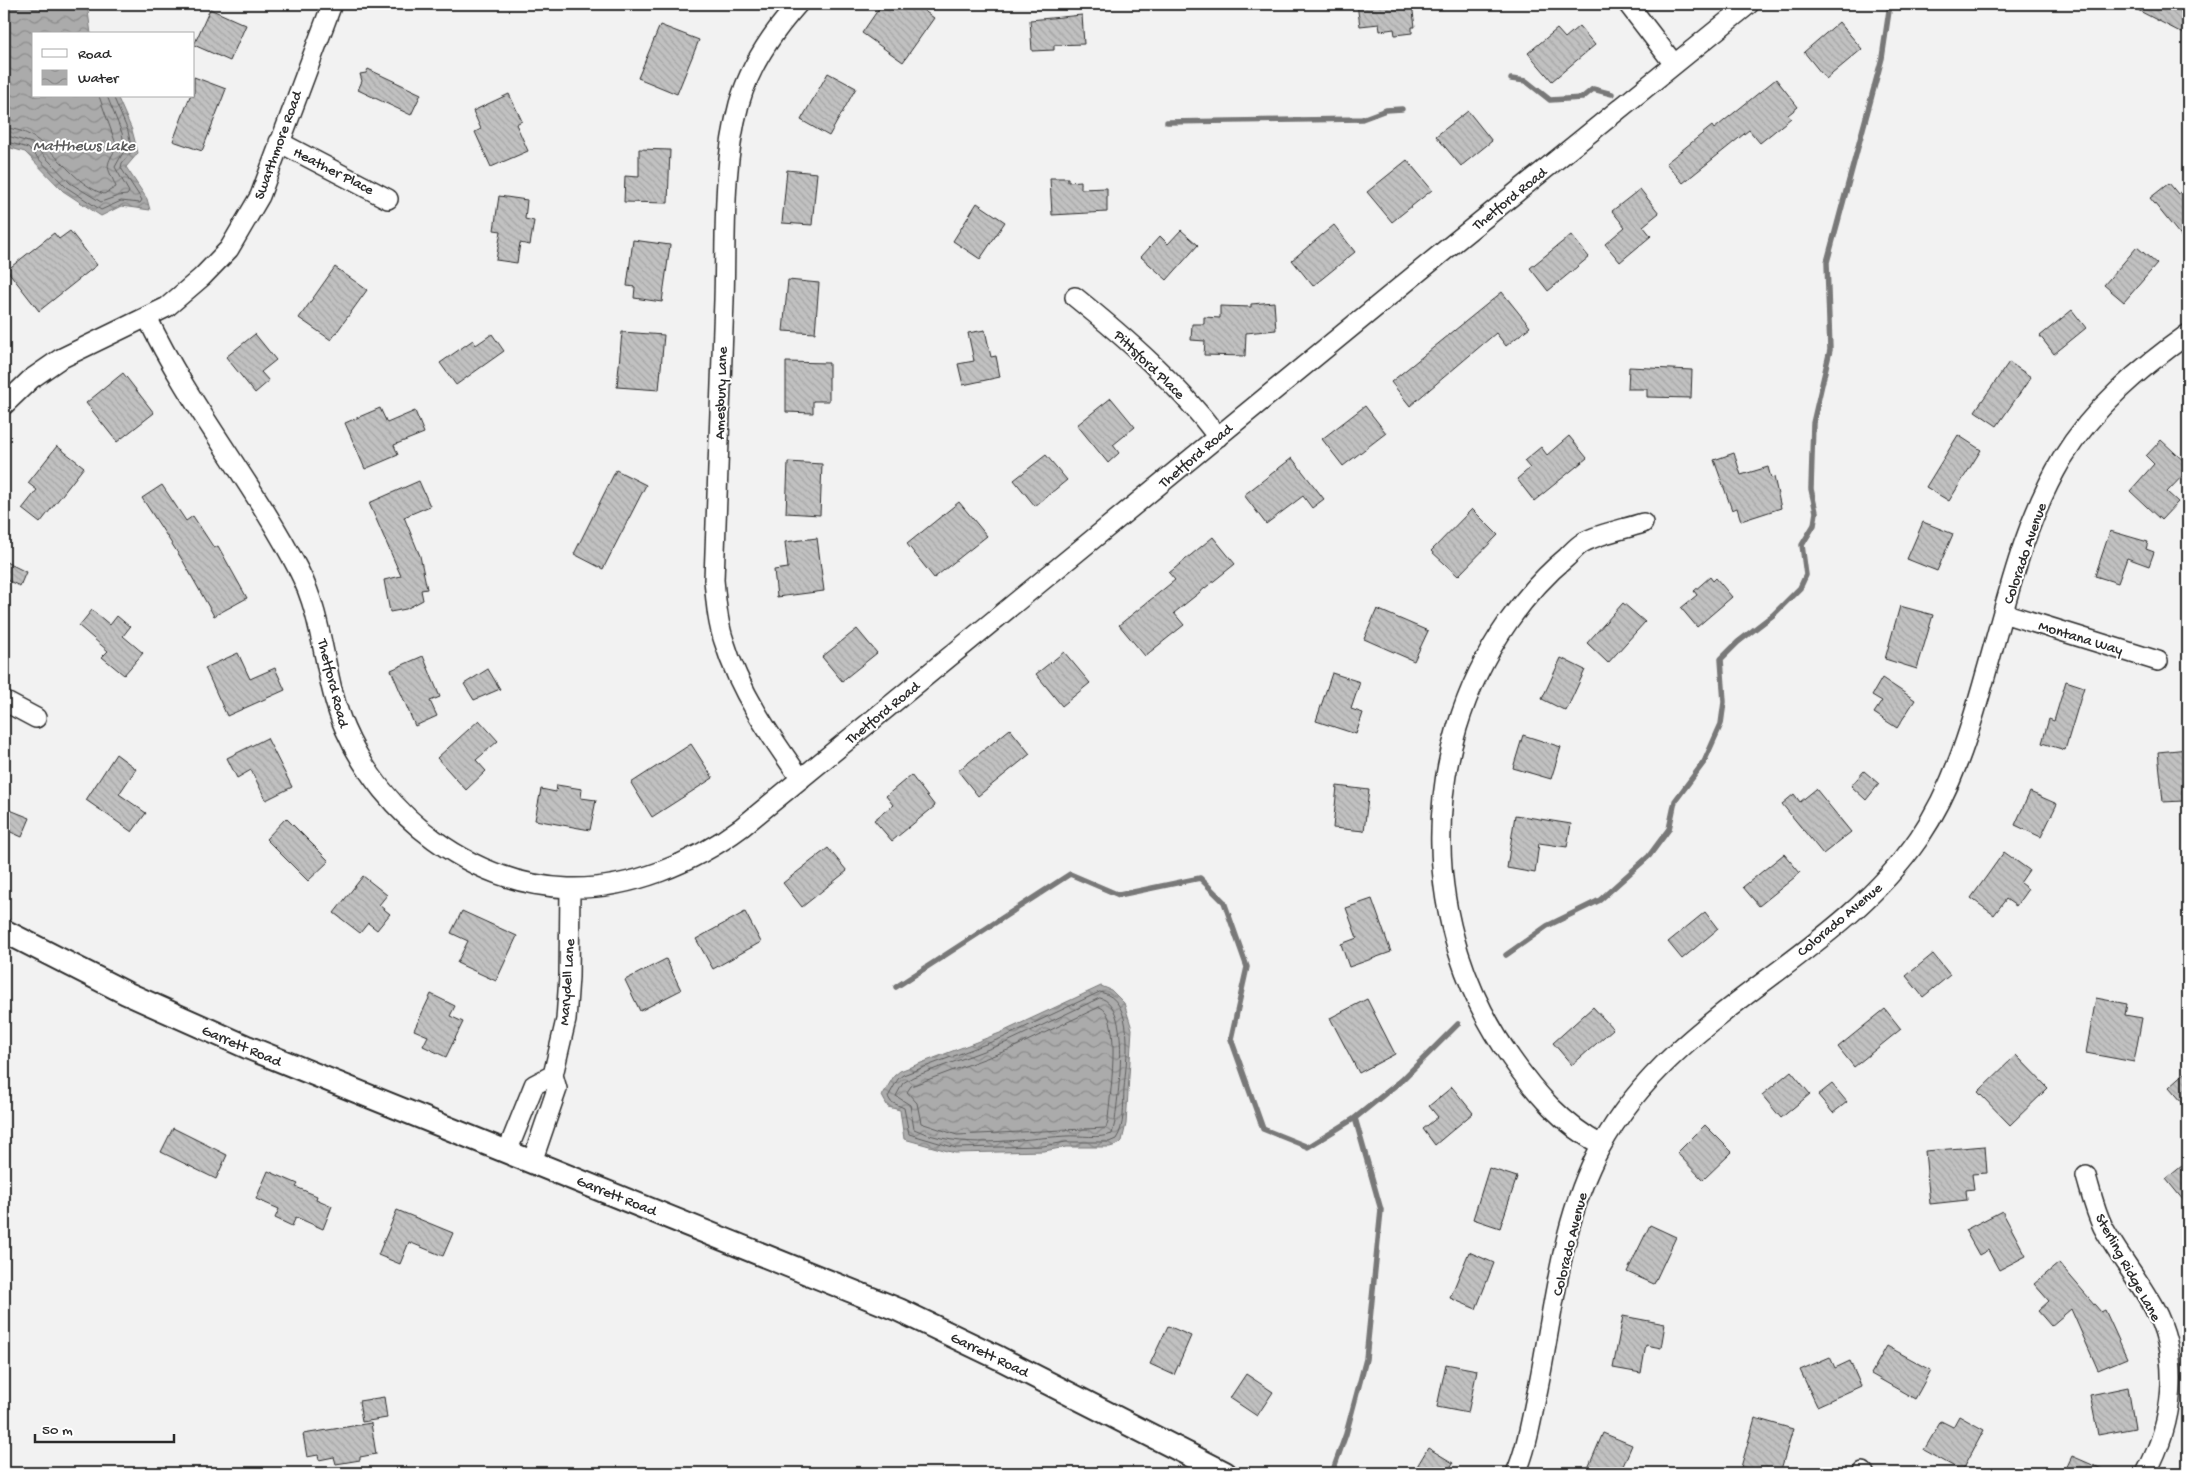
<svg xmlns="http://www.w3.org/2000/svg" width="2192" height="1477" font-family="'Gochi Hand',sans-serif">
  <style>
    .water { fill: url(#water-waves); stroke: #787878 }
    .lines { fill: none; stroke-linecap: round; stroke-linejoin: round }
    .shore { stroke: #5e5e5e; stroke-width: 1 }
    .stream { stroke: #787878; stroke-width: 5.5 }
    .building { fill: url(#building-back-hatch); stroke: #2b2b2b }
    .minor-casing { stroke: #2b2b2b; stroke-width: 22 }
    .tertiary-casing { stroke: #2b2b2b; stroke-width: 26 }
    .minor { stroke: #fff; stroke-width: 19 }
    .tertiary { stroke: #fff; stroke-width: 22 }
    .labels { text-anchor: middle; stroke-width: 4; stroke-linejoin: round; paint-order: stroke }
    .street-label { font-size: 15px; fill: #2b2b2b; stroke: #fff }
    .water-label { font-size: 16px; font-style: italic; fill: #585858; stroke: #fff }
  </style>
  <defs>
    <pattern id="water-waves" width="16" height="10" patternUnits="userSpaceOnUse" patternTransform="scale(1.25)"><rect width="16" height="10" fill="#ababab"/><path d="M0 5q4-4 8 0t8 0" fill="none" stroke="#8b8b8b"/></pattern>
    <pattern id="building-back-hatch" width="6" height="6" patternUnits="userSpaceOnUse" patternTransform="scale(1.25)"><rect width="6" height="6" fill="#c1c1c1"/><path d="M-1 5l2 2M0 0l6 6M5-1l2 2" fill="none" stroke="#a6a6a6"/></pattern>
  </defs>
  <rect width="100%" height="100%" fill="#f2f2f2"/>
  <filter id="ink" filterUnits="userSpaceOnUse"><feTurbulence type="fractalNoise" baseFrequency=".02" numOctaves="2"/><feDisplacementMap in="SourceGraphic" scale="10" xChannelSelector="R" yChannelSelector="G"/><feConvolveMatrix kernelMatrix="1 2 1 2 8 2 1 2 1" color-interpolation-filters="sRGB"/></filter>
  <g filter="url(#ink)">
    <!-- water -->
    <path class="water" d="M4 4H91L88 11 91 34H34V96H117L132 130 138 153 126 167 147 199 150 210 121 206 101 216 63 191 25 152 4 146Z
      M1101 986 1111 990 1124 1003 1132 1029 1126 1124 1122 1141 1119 1144 1110 1147H1066L1044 1151 955 1153 904 1139 900 1110 888 1107 882 1096 894 1076 900 1071 1000 1033Z"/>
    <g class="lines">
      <!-- shore -->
      <path class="shore" d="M4 128C49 129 64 181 104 194L116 187C108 166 103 169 117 147L99 96
        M4 135 32 143 70 183 101 202 118 196 127 195 129 192 115 167 125 149 122 133 107 96
        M4 141 28 148 66 187 101 210 121 201 140 203 142 200 121 168 122 163 132 151 128 131 113 96
        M1100 992C1137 999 1126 1063 1124 1089 1123 1105 1125 1126 1116 1139L1109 1142H1066L1043 1146 956 1148 909 1134 904 1108 891 1102 888 1097 898 1079 903 1075 1002 1038Z
        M1100 998C1133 1005 1117 1098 1115 1122L1112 1134C1098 1139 1081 1135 1066 1136 1016 1139 962 1151 914 1129L910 1105 896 1096 903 1083 913 1077 1005 1043Z
        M1100 1007C1123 1015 1109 1100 1108 1121L1106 1128 957 1135 921 1123 917 1103 907 1092 911 1086 1008 1050Z"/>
      <!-- stream -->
      <path class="stream" d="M1511 79 1526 81 1550 100 1582 98 1593 89 1612 94
        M1167 122 1362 119 1386 110 1402 109
        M1506 955 1547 926 1600 900 1649 856 1669 829 1675 801 1704 762 1721 724 1724 702 1721 659 1738 642 1773 615 1800 588 1806 575 1802 545 1814 525 1816 512 1811 489 1813 423 1830 350 1827 262 1882 58 1890 4
        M896 987 1070 874 1119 895 1200 878 1224 902 1247 967 1231 1039 1263 1129 1308 1147 1355 1118 1402 1080 1458 1024
        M1332 1473 1346 1434 1366 1359 1381 1210 1355 1118"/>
    </g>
    <!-- building -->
    <path class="building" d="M882 4H915L934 18 903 62 862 33Z
      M1357 4H1412L1415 27H1412V33L1395 35 1394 29 1380 31 1379 24 1360 26Z
      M2126 4H2188V36Z
      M210 9 246 25 230 61 194 45Z
      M1082 15 1084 44 1054 45V50L1032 51 1030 20Z
      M1839 22 1862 49 1826 79 1804 52Z
      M660 25 699 40 677 94 638 78Z
      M1579 26 1595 45 1552 81 1528 53 1557 29 1565 38Z
      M368 69 421 94 411 115 358 90 362 81 360 74 366 73Z
      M828 73 856 88 829 136 801 120Z
      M194 77 226 89 202 151 173 141 190 96H194Z
      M1776 79 1798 107 1788 115 1791 118 1760 143 1749 130 1683 183 1666 163 1712 126 1714 129Z
      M509 94 522 121 516 124 528 151 491 167 475 132 481 129 473 111Z
      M1468 111 1492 141 1461 166 1436 136Z
      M639 149 670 150 668 203 624 202 625 176 639 177Z
      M1407 160 1432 190 1392 222 1367 192Z
      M787 170 817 173 812 225 782 223Z
      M1050 178H1068V182L1081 181V189L1107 188V212L1052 215Z
      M2169 183 2178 194 2188 186V245L2150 198Z
      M1640 189 1659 213 1643 226 1651 236 1620 262 1605 244 1625 227 1612 211Z
      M499 196 527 200 525 219 534 221 530 245 520 243 517 263 496 260 501 231 494 230Z
      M977 203 1005 222 980 259 953 241Z
      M1334 225 1355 252 1313 286 1292 260Z
      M1181 230 1198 245 1167 280 1141 257 1160 236 1168 244Z
      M70 231 97 265 39 311 7 270 54 233 59 239Z
      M1571 235 1589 257 1548 291 1530 268Z
      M633 240 670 245 662 302 634 298 635 287 627 286Z
      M2137 247 2157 264 2124 302 2104 285Z
      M335 267 367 290 331 340 299 318Z
      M788 280 819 283 815 333 783 331Z
      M1502 292 1530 327 1506 346 1496 333 1410 406 1391 382Z
      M1274 302 1276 330 1246 333 1245 356 1204 355 1205 341 1191 340 1192 324H1204V317L1220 318V306L1251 307V304Z
      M2072 310 2086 328 2054 354 2040 336Z
      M985 330 991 357 996 356 1000 377 963 385 958 364 974 361 968 333Z
      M622 332 664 335 659 390 617 387Z
      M255 334 276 360 261 372 269 381 255 393 226 357Z
      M492 334 504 351 456 385 440 363 473 340 476 345Z
      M786 362 829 363V401H813V413L786 412Z
      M2009 362 2031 377 1997 426 1975 411Z
      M1629 367 1692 370 1691 398 1647 397V389H1628Z
      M123 373 154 413 117 442 86 403Z
      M1111 398 1135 427 1113 445 1119 453 1108 463 1077 425Z
      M1365 406 1386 433 1343 466 1322 439Z
      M380 408 387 423 415 411 424 433 394 445 398 455 365 469 345 423Z
      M1958 435 1981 450 1949 501 1926 487Z
      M1569 436 1587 458 1534 501 1517 479 1530 468 1524 461 1541 447 1547 455Z
      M2161 440 2188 465V470L2167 492 2178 502 2161 520 2130 491 2154 464 2146 456Z
      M57 446 84 467 40 523 22 509 37 490 28 483Z
      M1734 453 1741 475 1768 467 1771 478 1774 477 1781 508 1741 521 1737 508 1732 510 1714 460Z
      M1046 455 1067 480 1035 506 1014 480Z
      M1292 458 1324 499 1312 508 1303 496 1266 524 1244 495Z
      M788 462 822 464 820 515 786 513Z
      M616 470 646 485 603 569 574 554Z
      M419 481 430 506 404 517 420 556 427 589 421 590 423 600 406 609 390 612 384 580 401 576 369 503Z
      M162 485 186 521 193 516 214 548 218 546 247 598 214 616 183 561 142 498Z
      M959 502 987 536 934 578 907 544Z
      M1472 509 1498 535 1458 576 1431 551Z
      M1923 522 1953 534 1937 571 1907 559Z
      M2110 531 2148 542 2146 549 2154 552 2149 566 2127 558 2118 583 2095 576Z
      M1213 537 1235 564 1174 613 1184 625 1145 656 1119 625 1175 580 1169 573Z
      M817 538 824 591 777 597 774 570 788 568 785 542Z
      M4 561 26 572 20 586 4 579Z
      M1710 577 1713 581 1716 578 1732 597 1697 627 1681 608 1697 595 1694 591Z
      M1623 603 1645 622 1608 663 1587 643Z
      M1900 606 1933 615 1917 669 1885 659Z
      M1377 609 1428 631 1414 661 1364 639Z
      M92 610 110 625 117 616 130 627 123 636 143 653 124 675 102 657 108 651 79 626Z
      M857 629 877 653 842 681 822 657Z
      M1064 652 1090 683 1062 706 1036 674Z
      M238 653 250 679 275 668 285 690 227 716 205 668Z
      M423 656 440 697 430 701 437 716 415 726 391 670Z
      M1561 658 1585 670 1566 711 1542 699Z
      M488 669 500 689 474 700 464 684Z
      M1332 673 1360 682 1351 709 1363 713 1356 734 1316 721Z
      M1882 678 1915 700 1897 728 1874 713 1882 701 1872 695Z
      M2066 681 2084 687 2065 750 2042 743 2049 719 2054 721Z
      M479 720 498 741 476 760 486 771 466 790 437 758Z
      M1010 729 1030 754 978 796 958 771Z
      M1523 735 1561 747 1551 779 1513 768Z
      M267 738 292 787 266 800 251 770 237 778 227 758Z
      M691 744 713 778 652 817 631 783Z
      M2188 749V790H2182L2183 801 2163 802 2158 752Z
      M116 754 136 769 119 794 146 813 132 832 86 800Z
      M1864 771 1879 784 1866 800 1851 786Z
      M911 775 935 806 892 841 874 820 893 805 886 796Z
      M557 785 582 789 581 798 596 800 590 830 535 820 541 789 556 792Z
      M1337 786 1369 790 1364 831 1333 828Z
      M1816 789 1851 832 1823 854 1782 804 1794 794 1800 802Z
      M2030 792 2057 804 2041 837 2015 825Z
      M10 810 30 818 22 837 4 829Z
      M1515 815 1571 824 1567 847 1539 843 1535 873 1507 868Z
      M286 818 329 861 308 881 266 839Z
      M828 848 847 871 802 907 783 883Z
      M2004 852 2029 870 2020 883 2028 889 2016 906 2006 899 1994 915 1971 898Z
      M1784 854 1800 873 1759 906 1743 887Z
      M363 876 387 895 379 905 390 914 377 930 368 923 360 933 334 913Z
      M1372 899 1391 952 1349 967 1341 944 1357 938 1346 908Z
      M462 911 517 936 496 981 457 963 468 941 451 933Z
      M745 912 761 942 713 969 696 939Z
      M1705 912 1718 929 1682 959 1668 942Z
      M1933 954 1950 975 1923 997 1906 976Z
      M666 959 681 990 640 1011 625 980Z
      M431 994 455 1006 450 1016 463 1022 446 1057 423 1046 428 1036 414 1030Z
      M2096 998 2127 1004 2125 1015 2142 1018 2134 1062 2086 1053Z
      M1367 999 1395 1054 1359 1073 1330 1018Z
      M1593 1007 1613 1029 1572 1065 1553 1043Z
      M1885 1009 1901 1029 1854 1067 1838 1047Z
      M2016 1055 2048 1088 2010 1125 1978 1092Z
      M2188 1070V1109L2169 1087Z
      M1791 1071 1810 1094 1781 1118 1762 1095Z
      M1832 1084 1847 1102 1833 1113 1818 1095Z
      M1452 1087 1473 1113 1435 1145 1423 1129 1438 1117 1429 1106Z
      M1705 1125 1732 1152 1703 1180 1677 1153Z
      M173 1128 227 1155 216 1179 161 1152Z
      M1985 1146 1987 1173 1972 1174 1974 1189 1966 1190 1967 1200 1930 1204 1925 1151Z
      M2188 1161V1206L2166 1179Z
      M1489 1168 1517 1177 1500 1228 1473 1219Z
      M268 1171 298 1184 296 1187 317 1196 316 1199 332 1206 323 1229 296 1217 292 1226 275 1218 279 1209 256 1199Z
      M397 1210 453 1233 443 1256 409 1242 400 1264 378 1255Z
      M2002 1211 2026 1256 1999 1270 1988 1250 1979 1255 1965 1230Z
      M1650 1225 1676 1237 1654 1284 1627 1272Z
      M1469 1252 1494 1263 1476 1309 1450 1298Z
      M2059 1263 2101 1312 2105 1310 2127 1358 2098 1370 2071 1309 2051 1326 2038 1311 2049 1301 2034 1284Z
      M1623 1316 1665 1324 1661 1348 1646 1345 1641 1373 1613 1368Z
      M1168 1326 1191 1336 1174 1375 1150 1364Z
      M1887 1346 1931 1370 1915 1399 1871 1374Z
      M1830 1357 1835 1368 1850 1361 1861 1386 1817 1406 1800 1370Z
      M1446 1364 1477 1370 1468 1413 1437 1407Z
      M1246 1374 1273 1392 1257 1416 1230 1398Z
      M2128 1387 2135 1428 2098 1435 2090 1395Z
      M384 1397 387 1418 362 1422 359 1401Z
      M1959 1416 1984 1430 1962 1471 1924 1450 1941 1421 1953 1427Z
      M1755 1418 1793 1429 1780 1473H1763L1741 1467Z
      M371 1423 376 1454 360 1457V1460L336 1464 334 1457 319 1460 318 1455 307 1457 303 1434Z
      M1603 1433 1632 1445 1620 1473H1586Z
      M1428 1448 1453 1463 1447 1473H1413Z
      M2072 1456 2111 1473H2064Z"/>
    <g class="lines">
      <!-- minor casing -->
      <g class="minor-casing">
        <path id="minor" d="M798 4C773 32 749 68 739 104 722 167 726 236 724 300 721 393 717 486 714 580 716 600 717 621 724 641 739 691 771 737 801 779
          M1628 4 1674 64
          M279 142 388 199
          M1075 297C1127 339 1177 383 1218 437
          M147 317C189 406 254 483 299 571 325 621 323 679 345 729 383 816 471 884 568 888 629 890 694 863 742 827L1449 247 1749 4
          M4 405 31 379 60 359 167 307 202 277 229 249 260 196 332 4
          M2003 613 2158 661
          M4 701 36 718
          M1601 1145C1563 1124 1536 1094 1511 1058 1419 929 1417 753 1508 622 1525 598 1544 576 1567 557 1572 552 1578 545 1584 542 1601 533 1625 529 1643 523
          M507 1152 534 1085 553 1075
          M532 1162 557 1089 553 1075 566 1020 569 977 570 888
          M2086 1176C2091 1193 2095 1211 2103 1227 2118 1255 2139 1280 2154 1308 2182 1360 2173 1423 2146 1473
          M1863 1472 1864 1473
          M1516 1473C1527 1448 1531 1420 1537 1393 1554 1312 1560 1222 1600 1148 1675 1010 1833 963 1919 838 1953 788 1970 731 1986 673 2007 600 2023 525 2062 459 2093 408 2140 368 2188 334"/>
      </g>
      <!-- tertiary casing -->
      <g class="tertiary-casing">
        <path id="tertiary" d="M4 931 126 993 247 1047 899 1310 999 1358 1225 1473"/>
      </g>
      <!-- minor -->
      <use href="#minor" class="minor"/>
      <!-- tertiary -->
      <use href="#tertiary" class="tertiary"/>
    </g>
  </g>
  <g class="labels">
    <!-- street labels -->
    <g class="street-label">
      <text transform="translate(277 145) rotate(-70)" y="5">Swarthmore Road</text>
      <text transform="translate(334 170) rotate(27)" y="5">Heather Place</text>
      <text transform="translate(1509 198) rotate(-39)" y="5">Thetford Road</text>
      <text transform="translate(1150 364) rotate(44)" y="5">Pittsford Place</text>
      <text transform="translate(720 393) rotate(-88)" y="5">Amesbury Lane</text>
      <text transform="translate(1195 455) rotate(-40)" y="5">Thetford Road</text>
      <text transform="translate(2024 553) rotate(-71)" y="5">Colorado Avenue</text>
      <text transform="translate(2081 637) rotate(17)" y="5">Montana Way</text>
      <text transform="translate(334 683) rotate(76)" y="5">Thetford Road</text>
      <text transform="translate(882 712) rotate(-39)" y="5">Thetford Road</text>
      <text transform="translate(1839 919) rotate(-40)" y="5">Colorado Avenue</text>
      <text transform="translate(566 982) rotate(-86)" y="5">Marydell Lane</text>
      <text transform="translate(242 1045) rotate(23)" y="5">Garrett Road</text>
      <text transform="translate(617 1195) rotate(22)" y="5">Garrett Road</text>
      <text transform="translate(1569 1244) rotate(-76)" y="5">Colorado Avenue</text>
      <text transform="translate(2129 1267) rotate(61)" y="5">Sterling Ridge Lane</text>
      <text transform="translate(990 1354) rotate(26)" y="5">Garrett Road</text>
    </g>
    <!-- water labels -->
    <g class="water-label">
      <text x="84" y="150">Matthews Lake</text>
    </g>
  </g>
  <!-- margin -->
  <rect width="2192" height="1477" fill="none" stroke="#fff" stroke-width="20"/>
  <rect x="10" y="10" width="2172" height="1457" fill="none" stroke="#2b2b2b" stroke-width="2" filter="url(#ink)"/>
  <!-- legend -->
  <rect x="32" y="32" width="162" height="65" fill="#ffffff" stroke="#aaaaaa"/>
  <rect x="42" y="49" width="25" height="8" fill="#ffffff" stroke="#aaaaaa"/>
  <text x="78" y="58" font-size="15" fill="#2b2b2b">Road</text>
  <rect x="42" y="70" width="25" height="15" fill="url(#water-waves)" stroke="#aaaaaa"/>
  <text x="78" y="82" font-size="15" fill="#2b2b2b">Water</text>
  <!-- scale -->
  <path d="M35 1434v8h139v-8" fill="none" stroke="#2b2b2b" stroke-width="2.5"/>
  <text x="42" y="1434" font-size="15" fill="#2b2b2b" stroke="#ffffff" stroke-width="4" paint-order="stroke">50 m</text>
</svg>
